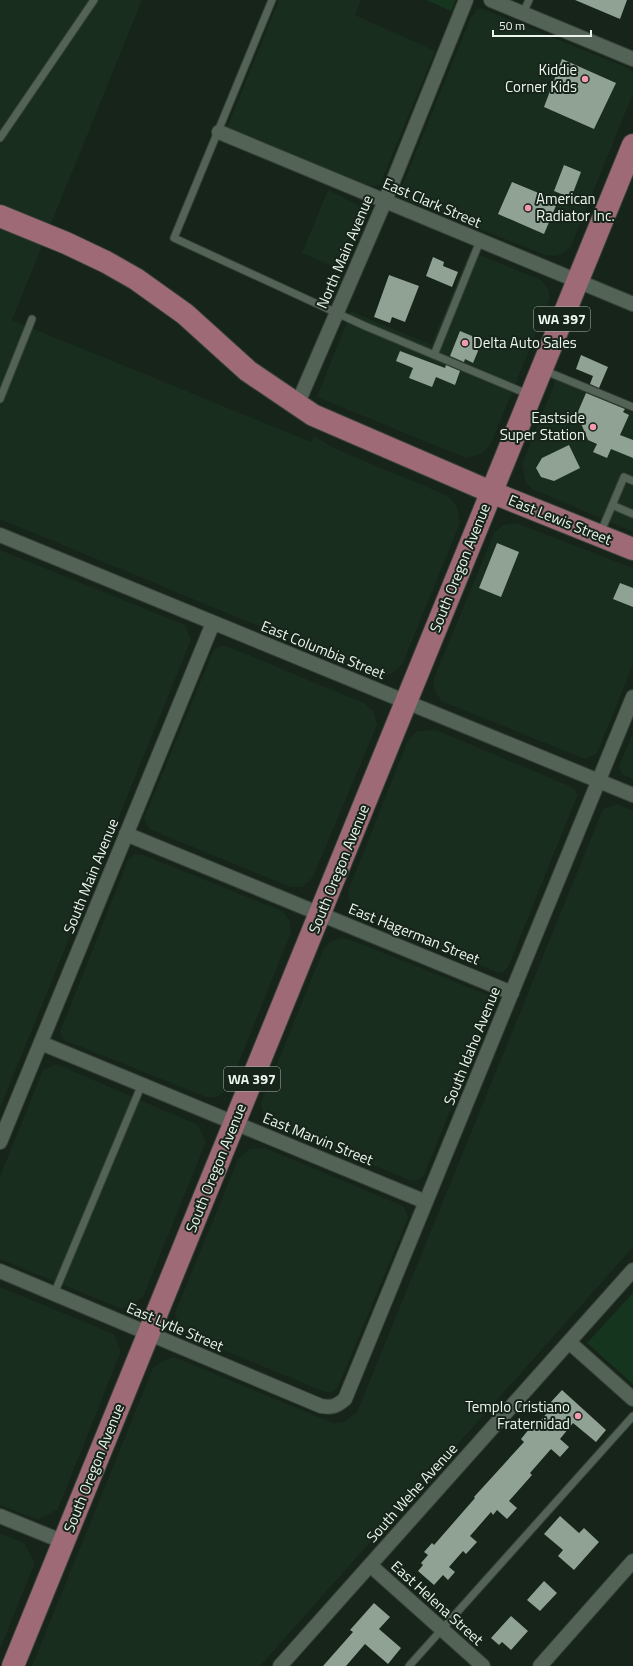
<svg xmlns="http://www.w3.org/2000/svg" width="633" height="1666" font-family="'Titillium Web',sans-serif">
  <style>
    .built { fill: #192d1e }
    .green { fill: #16351f }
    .building { fill: #90a294 }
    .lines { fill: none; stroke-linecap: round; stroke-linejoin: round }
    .service-casing { stroke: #354038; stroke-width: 9 }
    .minor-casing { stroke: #354038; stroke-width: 16 }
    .primary-casing { stroke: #354038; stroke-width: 24 }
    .service { stroke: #536356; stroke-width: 7 }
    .minor { stroke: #536356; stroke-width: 14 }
    .primary { stroke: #9d6a76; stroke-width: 22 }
    .poi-dot { fill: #f19ab1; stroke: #162419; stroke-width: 1.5 }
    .labels { text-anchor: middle; stroke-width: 4; stroke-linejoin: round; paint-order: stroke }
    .shield { fill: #162419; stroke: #abb6ad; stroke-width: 1 }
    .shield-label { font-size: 14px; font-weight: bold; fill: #ebf5ed }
    .poi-label { font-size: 15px; fill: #ebf5ed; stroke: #162419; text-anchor: end }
    .street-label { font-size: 15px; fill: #ebf5ed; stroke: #162419 }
  </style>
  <rect width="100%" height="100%" fill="#162419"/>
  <!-- built -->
  <path class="built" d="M0 0H142L12 320 311 442 314 436 334 448 448 496 457 507 460 523 403 663 393 673 381 677 0 519Z
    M279 0H361L355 15 435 51 380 185 368 187 227 128Z
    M477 9H483L630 69 633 73V94L571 246 563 253 556 256 546 255 405 200 401 197V189L471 17Z
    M328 190 362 207 365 219 344 271 302 253Z
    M470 251 541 280 548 288 550 299 490 446 481 454 466 458 317 397 351 311 431 345Z
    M556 380 633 413V532L532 489 526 483 522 464Z
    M516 523 633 568V665L597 753 585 759 441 701 434 689V678L494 533 503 525Z
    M0 550 185 625 191 640 0 1108Z
    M224 645 364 703 374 712 377 725 313 877 302 887H290L149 829 144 818 214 649Z
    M436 730 572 787 576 791 577 796 509 965 505 971 499 973 357 913 350 906 348 891 408 740 418 731Z
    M633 732V779L622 774 619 767Z
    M617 804 633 811V1247L260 1666H32L153 1368 162 1361 174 1357 333 1423 344 1422 357 1412 603 809Z
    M135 854 143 855 282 911 290 921 291 933 228 1089 217 1097H206L64 1040 60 1032 128 860Z
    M341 938 351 940 488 995 491 1000 493 1006 424 1175 419 1180 412 1181 273 1125 264 1116 261 1103 324 948 330 942Z
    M56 1064 198 1125 206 1142 143 1297 122 1309 0 1259V1176L43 1070Z
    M265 1148 403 1206 406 1211 408 1218 338 1387 332 1392H325L187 1335 178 1324 175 1313 238 1159 250 1149Z
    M0 1287 114 1334 121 1351 58 1509 38 1520 0 1505Z
    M0 1533 24 1543 35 1563 0 1649Z"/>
  <!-- green -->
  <path class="green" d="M426 0H456L451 11Z
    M633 1293V1384L587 1343Z"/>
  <!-- building -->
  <path class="building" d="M575 0H627L620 19Z
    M562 59 616 83 594 129 544 107Z
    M564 165 581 172 571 198 554 191Z
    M512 182 558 201 544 234 498 214Z
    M433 257 444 262 443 266 458 272 452 287 426 276Z
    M389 275 419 286 405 322 392 317 390 323 374 317Z
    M460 331 472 336 478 351 473 363 465 359 464 362 450 356Z
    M400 351 445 368 446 365 460 371 455 385 436 377 432 387 409 378 413 368 396 361Z
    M581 355 608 367 599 388 590 384 593 376 576 369Z
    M586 393 625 409 623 412 629 415 620 435 633 440V458L611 449 607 458 593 452 597 444 588 440 577 414Z
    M569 445 580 468 554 481 541 477 536 468 542 458Z
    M497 543 519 552 501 597 479 588Z
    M620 583 633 588V607L613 599Z
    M562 1390 606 1430 596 1442 573 1423 560 1439 569 1447 560 1457 551 1449 530 1473 532 1475 509 1501 517 1508 507 1519 497 1510 493 1515 491 1512 470 1536 477 1542 466 1554 463 1551 449 1567 455 1572 448 1580 443 1575 434 1585 418 1571 423 1565 421 1563 428 1555 424 1552 432 1543 434 1545 475 1498 474 1497 524 1442 521 1439 530 1428 532 1430 554 1405 550 1403Z
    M560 1516 579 1533 584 1528 599 1542 574 1570 558 1556 563 1550 544 1534Z
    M544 1581 557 1593 540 1611 527 1600Z
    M374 1603 390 1617 379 1629 401 1648 388 1664 365 1644 346 1666H323L353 1632 350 1630Z
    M511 1616 528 1631 511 1650 502 1642 499 1645 491 1638Z"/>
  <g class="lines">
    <!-- service casing -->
    <g class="service-casing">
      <path id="service" d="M272 0 174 238 365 326 530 395
        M523 13 529 0
        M0 138 94 0
        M434 355 480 241
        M543 370 633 407
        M0 399 32 319
        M612 505 633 514
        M600 534 624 477 633 481
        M54 1294 142 1084
        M409 1666 633 1416"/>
    </g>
    <!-- minor casing -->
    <g class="minor-casing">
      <path id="minor" d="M491 0 633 59
        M219 132 633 304
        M297 405 385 201 466 0
        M0 535 633 795
        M126 834 512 993
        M41 1043 426 1202
        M0 1142 213 623
        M0 1271 321 1406C332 1408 337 1406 345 1399L633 697
        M569 1342 633 1399
        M0 1516 64 1542
        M370 1565 483 1666
        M280 1666 633 1270
        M540 1666 633 1561"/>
    </g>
    <!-- primary casing -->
    <g class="primary-casing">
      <path id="primary" d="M0 216 66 243 106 262 136 279 185 314 248 371 313 415 491 492 633 549
        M13 1666C221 1160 426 652 633 145"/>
    </g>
    <!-- service -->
    <use href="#service" class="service"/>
    <!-- minor -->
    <use href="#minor" class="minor"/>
    <!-- primary -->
    <use href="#primary" class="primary"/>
  </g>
  <!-- markers -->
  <g class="poi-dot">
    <circle cx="585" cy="79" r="4"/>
    <circle cx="528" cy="208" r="4"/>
    <circle cx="465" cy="343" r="4"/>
    <circle cx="593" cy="427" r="4"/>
    <circle cx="578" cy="1416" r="4"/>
  </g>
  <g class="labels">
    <!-- shield labels -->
    <g class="shield">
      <rect x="534" y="307" width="56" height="24" rx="3"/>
      <rect x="224" y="1067" width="56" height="24" rx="3"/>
    </g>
    <g class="shield-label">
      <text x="562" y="324">WA 397</text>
      <text x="252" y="1084">WA 397</text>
    </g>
    <!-- poi labels -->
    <g class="poi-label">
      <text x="577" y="75">Kiddie<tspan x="577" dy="17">Corner Kids</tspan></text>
      <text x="536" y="204" text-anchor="start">American<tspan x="536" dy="17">Radiator Inc.</tspan></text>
      <text x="473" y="348" text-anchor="start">Delta Auto Sales</text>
      <text x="585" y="423">Eastside<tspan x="585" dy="17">Super Station</tspan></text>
      <text x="570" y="1412">Templo Cristiano<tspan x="570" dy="17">Fraternidad</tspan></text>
    </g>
    <!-- street labels -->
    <g class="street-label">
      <text transform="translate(432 203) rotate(23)" y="5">East Clark Street</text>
      <text transform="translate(345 252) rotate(-67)" y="5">North Main Avenue</text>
      <text transform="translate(560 520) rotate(22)" y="5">East Lewis Street</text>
      <text transform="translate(460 568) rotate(-68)" y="5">South Oregon Avenue</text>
      <text transform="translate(323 650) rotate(22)" y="5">East Columbia Street</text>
      <text transform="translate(339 869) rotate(-68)" y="5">South Oregon Avenue</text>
      <text transform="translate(91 876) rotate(-68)" y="5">South Main Avenue</text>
      <text transform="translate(414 934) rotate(22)" y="5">East Hagerman Street</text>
      <text transform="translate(472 1046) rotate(-68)" y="5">South Idaho Avenue</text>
      <text transform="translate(318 1139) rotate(22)" y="5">East Marvin Street</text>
      <text transform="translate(216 1168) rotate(-68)" y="5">South Oregon Avenue</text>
      <text transform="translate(175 1327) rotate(23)" y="5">East Lytle Street</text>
      <text transform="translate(94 1468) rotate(-68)" y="5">South Oregon Avenue</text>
      <text transform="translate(412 1493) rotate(-48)" y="5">South Wehe Avenue</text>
      <text transform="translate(437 1603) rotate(42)" y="5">East Helena Street</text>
    </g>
  </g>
  <!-- scale -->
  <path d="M493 30v6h98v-6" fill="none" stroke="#ebf5ed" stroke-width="2"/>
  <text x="499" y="30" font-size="12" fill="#ebf5ed" stroke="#162419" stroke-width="3" paint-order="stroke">50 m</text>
</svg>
